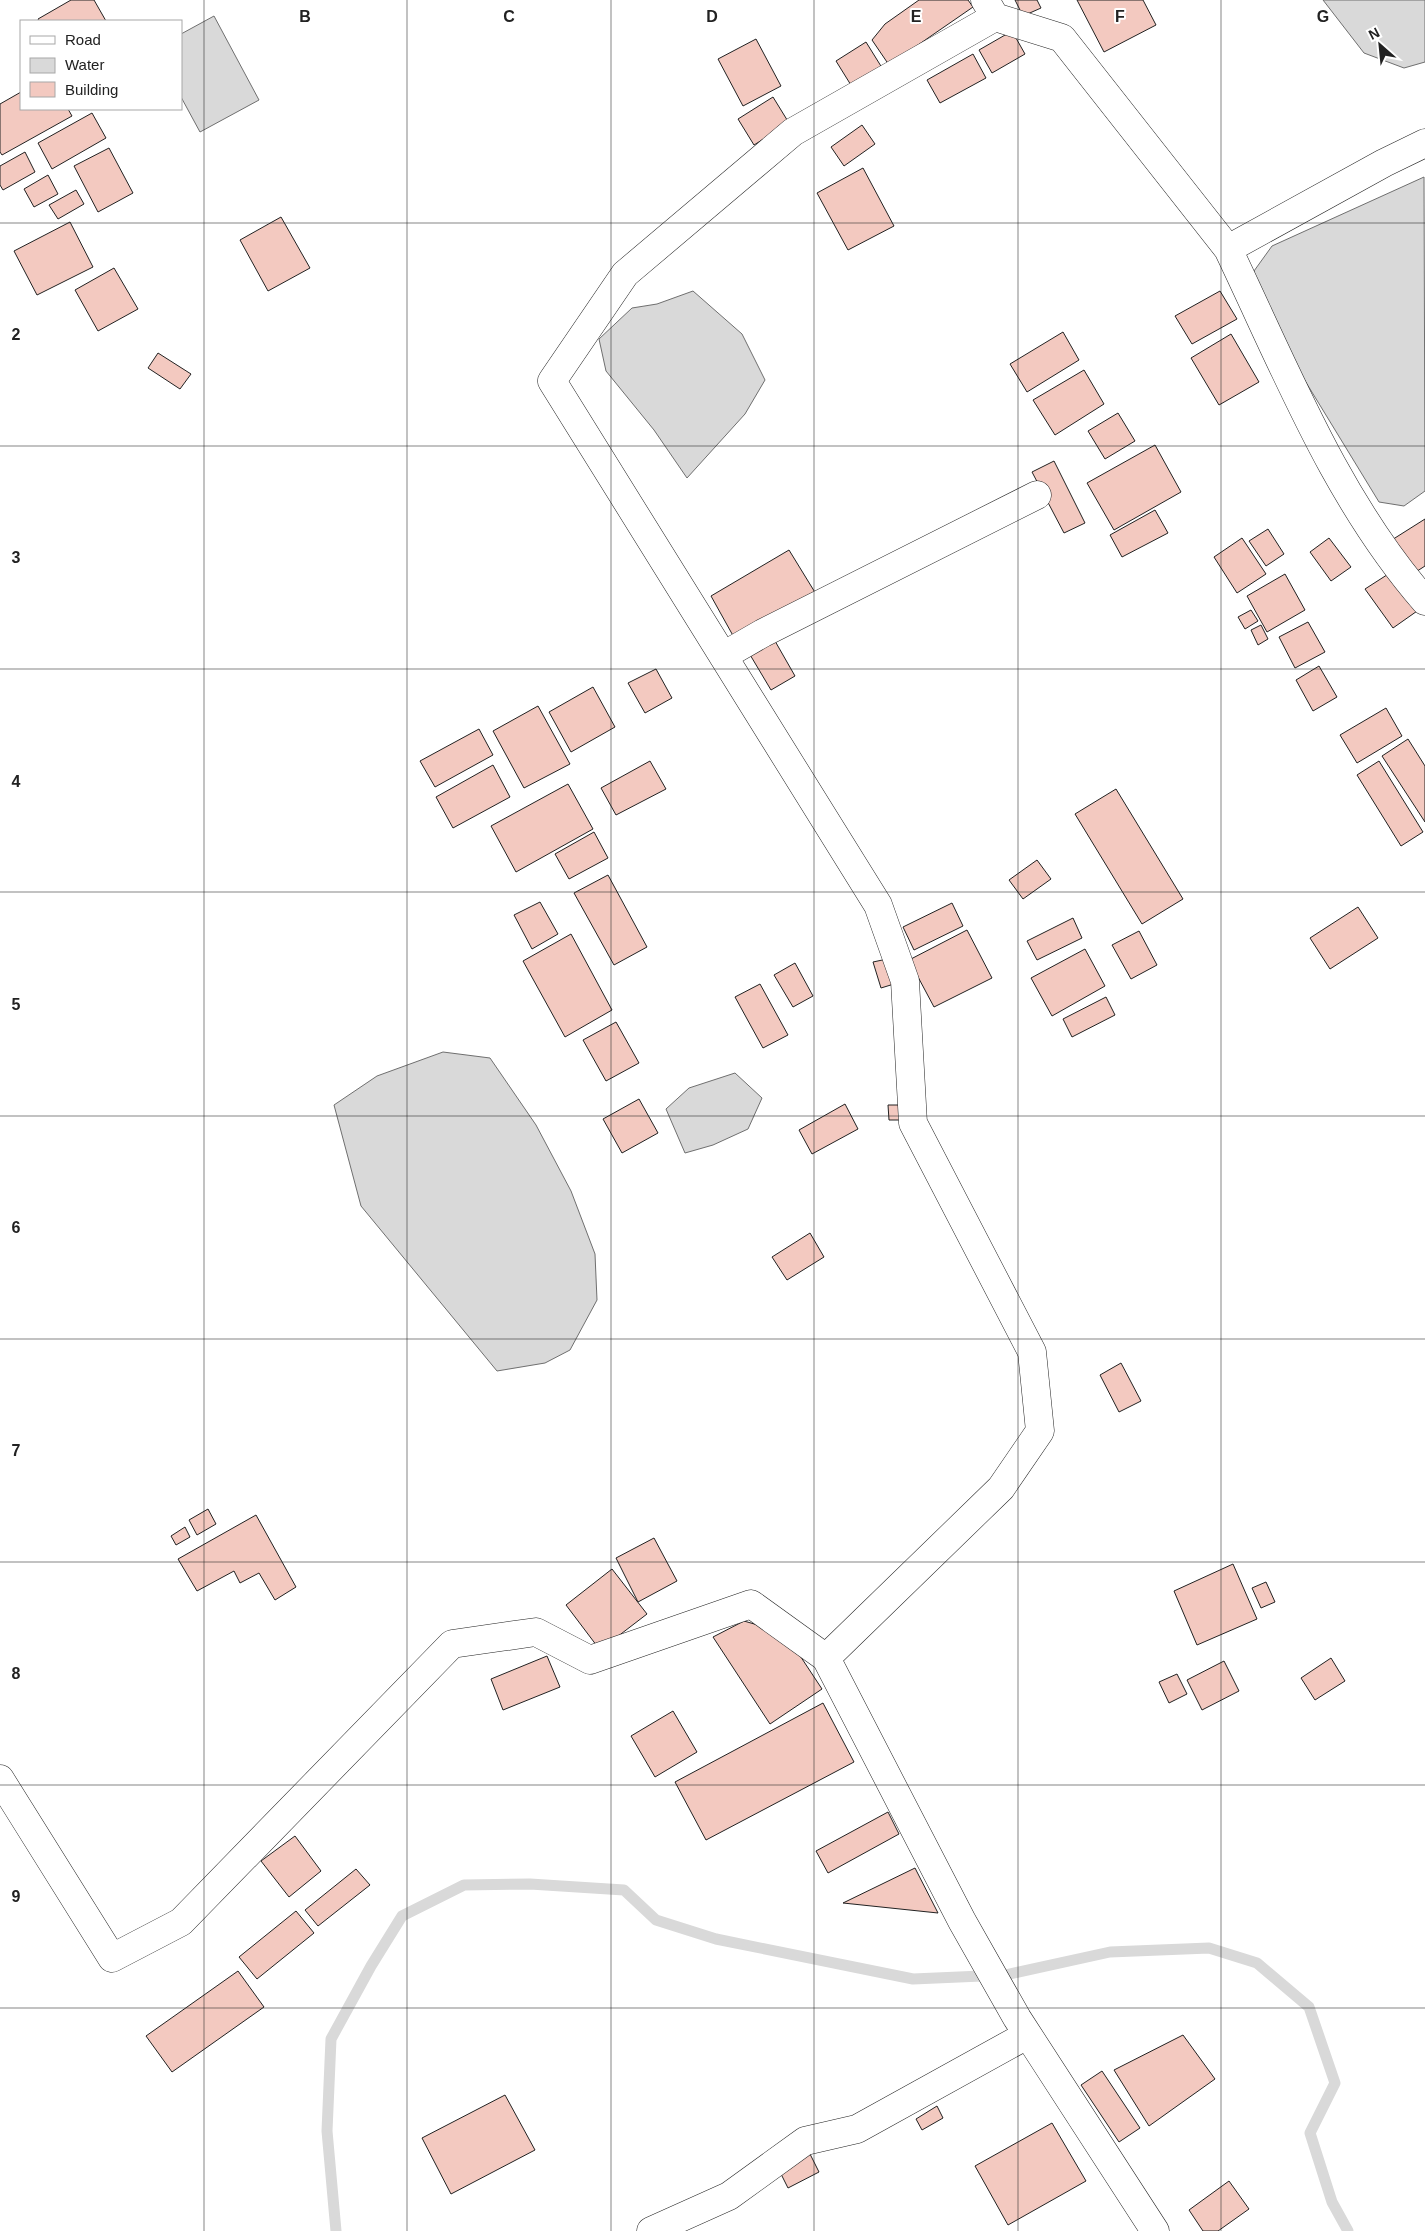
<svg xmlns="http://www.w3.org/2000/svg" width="1425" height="2231" font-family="Arial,sans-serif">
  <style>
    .water { fill: #d9d9d9; stroke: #6f6f6f }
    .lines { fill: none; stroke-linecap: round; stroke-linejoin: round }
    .stream { stroke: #d9d9d9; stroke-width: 11 }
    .building { fill: #f3c9c0; stroke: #222 }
    .street-casing { stroke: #222; stroke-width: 29 }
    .street { stroke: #fff; stroke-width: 28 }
    .grid { fill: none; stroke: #222; stroke-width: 1; stroke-opacity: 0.55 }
    .grid-label { font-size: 16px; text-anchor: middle; font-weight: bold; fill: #222; stroke: #fff; stroke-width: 4; stroke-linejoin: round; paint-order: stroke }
  </style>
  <rect width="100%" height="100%" fill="#fff"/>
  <!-- water -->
  <path class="water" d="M1323 0H1425V62L1404 68 1364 53Z
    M214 16 259 100 200 132 181 97V34Z
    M1424 177 1425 491 1404 506 1379 502 1260 307 1254 271 1272 246Z
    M693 291 742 334 765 380 745 414 687 478 654 430 606 371 599 339 632 308 657 304Z
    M443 1052 490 1058 536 1125 571 1191 595 1254 597 1300 570 1350 545 1363 497 1371 361 1206 334 1105 377 1076Z
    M735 1073 762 1098 748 1129 713 1145 685 1153 666 1109 689 1088Z"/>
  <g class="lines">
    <!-- stream -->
    <path class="stream" d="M336 2231 327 2131 331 2039 371 1966 402 1916 464 1885 530 1884 624 1890 656 1920 716 1939 913 1979 1005 1975 1110 1952 1209 1948 1257 1963 1309 2007 1335 2083 1310 2133 1332 2202 1348 2231"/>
  </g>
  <!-- building -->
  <path class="building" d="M71 0H94L106 21H39L38 19Z
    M968 0 973 7 889 65 872 40 885 24 919 0Z
    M1015 0H1037L1041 8 1023 16Z
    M1077 0H1143L1156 25 1104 52Z
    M1012 31 1025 54 992 73 979 50Z
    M756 39 781 86 743 106 718 59Z
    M866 42 884 71 854 90 836 61Z
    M973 54 986 78 940 103 927 80Z
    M21 92V109H68L72 116 2 155 0 152V104Z
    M773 97 789 123 754 145 738 119Z
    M92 113 106 138 52 169 38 143Z
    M862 125 875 144 844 166 831 147Z
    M109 148 133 193 98 212 74 166Z
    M25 152 35 172 3 190 0 185V166Z
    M863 168 894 226 848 250 817 193Z
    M48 175 58 194 34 207 24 189Z
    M76 190 84 204 58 219 49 205Z
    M281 217 310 268 268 291 240 240Z
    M70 222 93 267 37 295 14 251Z
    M114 268 138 309 98 331 75 290Z
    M1220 291 1237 319 1192 344 1175 316Z
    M1063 332 1079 360 1027 392 1010 364Z
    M1231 334 1259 382 1219 405 1191 358Z
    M158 353 191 374 180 389 148 368Z
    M1084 370 1104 404 1055 435 1033 400Z
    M1118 413 1135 441 1105 459 1088 431Z
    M1155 445 1181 492 1114 530 1087 483Z
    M1054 461 1085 523 1064 533 1032 472Z
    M1155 510 1168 533 1122 557 1110 535Z
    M1425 519V566L1408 577 1387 543Z
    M1268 529 1284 554 1266 566 1249 541Z
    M1242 538 1266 574 1237 593 1214 557Z
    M1329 538 1351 567 1331 581 1310 552Z
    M789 550 816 594 736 641 711 596Z
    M1393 571 1420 609 1393 628 1365 589Z
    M1285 574 1305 610 1267 632 1247 596Z
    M1251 610 1258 621 1245 629 1238 617Z
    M1308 622 1325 652 1295 668 1279 637Z
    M1261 625 1268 639 1258 645 1251 630Z
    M771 634 795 676 771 690 746 648Z
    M1319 666 1337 697 1313 711 1296 680Z
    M656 669 672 698 645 713 628 683Z
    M593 687 615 727 571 752 549 712Z
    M538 706 570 764 524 788 493 731Z
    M1386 708 1402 736 1357 763 1340 735Z
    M479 729 493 755 435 787 420 761Z
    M1408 739 1425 766V822L1382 756Z
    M650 761 666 789 616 815 601 788Z
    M1379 761 1423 832 1401 846 1357 775Z
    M493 765 510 797 453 828 436 797Z
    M568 784 593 829 516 872 491 826Z
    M1116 789 1183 899 1142 924 1075 814Z
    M594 832 608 858 569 879 555 854Z
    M1037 860 1051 879 1023 899 1009 880Z
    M608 875 647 947 614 965 574 893Z
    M540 902 558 934 532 949 514 915Z
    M952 903 963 926 914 950 903 927Z
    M1358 907 1378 938 1330 969 1310 938Z
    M1073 918 1082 938 1037 960 1027 941Z
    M967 930 992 978 934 1007 909 960Z
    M1139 931 1157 965 1131 979 1112 945Z
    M571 934 612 1010 565 1037 523 961Z
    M1085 949 1105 986 1052 1016 1031 978Z
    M887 959 894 984 881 988 873 962Z
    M795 963 813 996 793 1007 774 975Z
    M760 984 788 1035 763 1048 735 997Z
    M1106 997 1115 1015 1072 1037 1063 1019Z
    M616 1022 639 1063 606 1081 583 1040Z
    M639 1099 658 1133 622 1153 603 1119Z
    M845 1104 858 1129 812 1154 799 1130Z
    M888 1105H905L904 1120H889Z
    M810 1233 824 1257 787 1280 772 1257Z
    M1121 1363 1141 1401 1119 1412 1100 1375Z
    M208 1509 216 1524 197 1535 189 1520Z
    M256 1515 296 1587 275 1600 259 1573 240 1583 234 1571 197 1591 178 1559Z
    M185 1527 190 1537 176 1545 171 1536Z
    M654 1538 677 1581 638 1602 616 1558Z
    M1233 1564 1257 1619 1197 1645 1174 1591Z
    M612 1569 647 1614 600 1650 566 1605Z
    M1266 1582 1275 1602 1261 1608 1252 1588Z
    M744 1621 785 1633 822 1689 770 1724 713 1637Z
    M547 1656 560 1687 503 1710 491 1679Z
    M1331 1658 1345 1681 1315 1700 1301 1678Z
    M1224 1661 1239 1691 1202 1710 1187 1680Z
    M1177 1674 1187 1694 1169 1703 1159 1682Z
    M823 1703 854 1762 706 1840 675 1782Z
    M673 1711 697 1752 655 1777 631 1736Z
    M888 1812 899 1834 828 1873 816 1851Z
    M295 1836 321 1871 289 1897 261 1861Z
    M915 1868 938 1913 843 1903Z
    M356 1869 370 1885 318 1926 305 1910Z
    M296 1911 314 1933 257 1979 239 1957Z
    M238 1971 264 2007 172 2072 146 2036Z
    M1183 2035 1215 2079 1149 2126 1114 2070Z
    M1102 2071 1140 2128 1119 2142 1081 2085Z
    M505 2095 535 2150 451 2194 422 2138Z
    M937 2106 943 2118 922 2130 916 2119Z
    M1052 2123 1086 2181 1008 2225 975 2166Z
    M808 2150 819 2172 788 2188 777 2166Z
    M1229 2181 1249 2209 1218 2231H1203L1189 2210Z"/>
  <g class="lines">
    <!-- street casing -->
    <g class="street-casing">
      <path id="street" d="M995 17 1062 38 1228 249 1384 163 1425 143
        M1228 249C1286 370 1336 499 1425 601
        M723 656 763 633 1037 495
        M826 1658 1001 1488 1040 1431 1032 1352 913 1123 905 981 878 905 552 381 625 274 793 132 995 17 985 0
        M0 1779 112 1958 181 1922 452 1644 536 1632 590 1660 751 1604 826 1658 962 1921 1017 2018 1155 2231
        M651 2231 729 2196 805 2141 857 2129 1027 2035"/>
    </g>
    <!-- street -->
    <use href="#street" class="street"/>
  </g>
  <!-- grid -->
  <path class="grid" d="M204 0V2231M407 0V2231M611 0V2231M814 0V2231M1018 0V2231M1221 0V2231M0 223H1425M0 446H1425M0 669H1425M0 892H1425M0 1116H1425M0 1339H1425M0 1562H1425M0 1785H1425M0 2008H1425"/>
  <g class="grid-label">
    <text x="305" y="22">B</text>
    <text x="509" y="22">C</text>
    <text x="712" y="22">D</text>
    <text x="916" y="22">E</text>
    <text x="1120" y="22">F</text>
    <text x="1323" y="22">G</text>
    <text x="16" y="340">2</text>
    <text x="16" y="563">3</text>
    <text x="16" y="787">4</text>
    <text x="16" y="1010">5</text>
    <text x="16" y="1233">6</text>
    <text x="16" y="1456">7</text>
    <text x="16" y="1679">8</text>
    <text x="16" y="1902">9</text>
  </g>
  <!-- legend -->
  <rect x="20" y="20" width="162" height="90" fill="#ffffff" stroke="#a7a7a7"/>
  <rect x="30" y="36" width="25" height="8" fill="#ffffff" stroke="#a7a7a7"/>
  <text x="65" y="45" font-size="15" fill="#222222">Road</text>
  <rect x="30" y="58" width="25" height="15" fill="#d9d9d9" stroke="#a7a7a7"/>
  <text x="65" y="70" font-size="15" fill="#222222">Water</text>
  <rect x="30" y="82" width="25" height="15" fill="#f3c9c0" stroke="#a7a7a7"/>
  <text x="65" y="95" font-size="15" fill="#222222">Building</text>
  <!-- north arrow -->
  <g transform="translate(1380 45) rotate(333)" stroke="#ffffff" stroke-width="4" paint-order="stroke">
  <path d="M0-4L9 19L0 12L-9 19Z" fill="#222222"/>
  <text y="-8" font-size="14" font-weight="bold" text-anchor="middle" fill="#222222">N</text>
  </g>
</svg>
